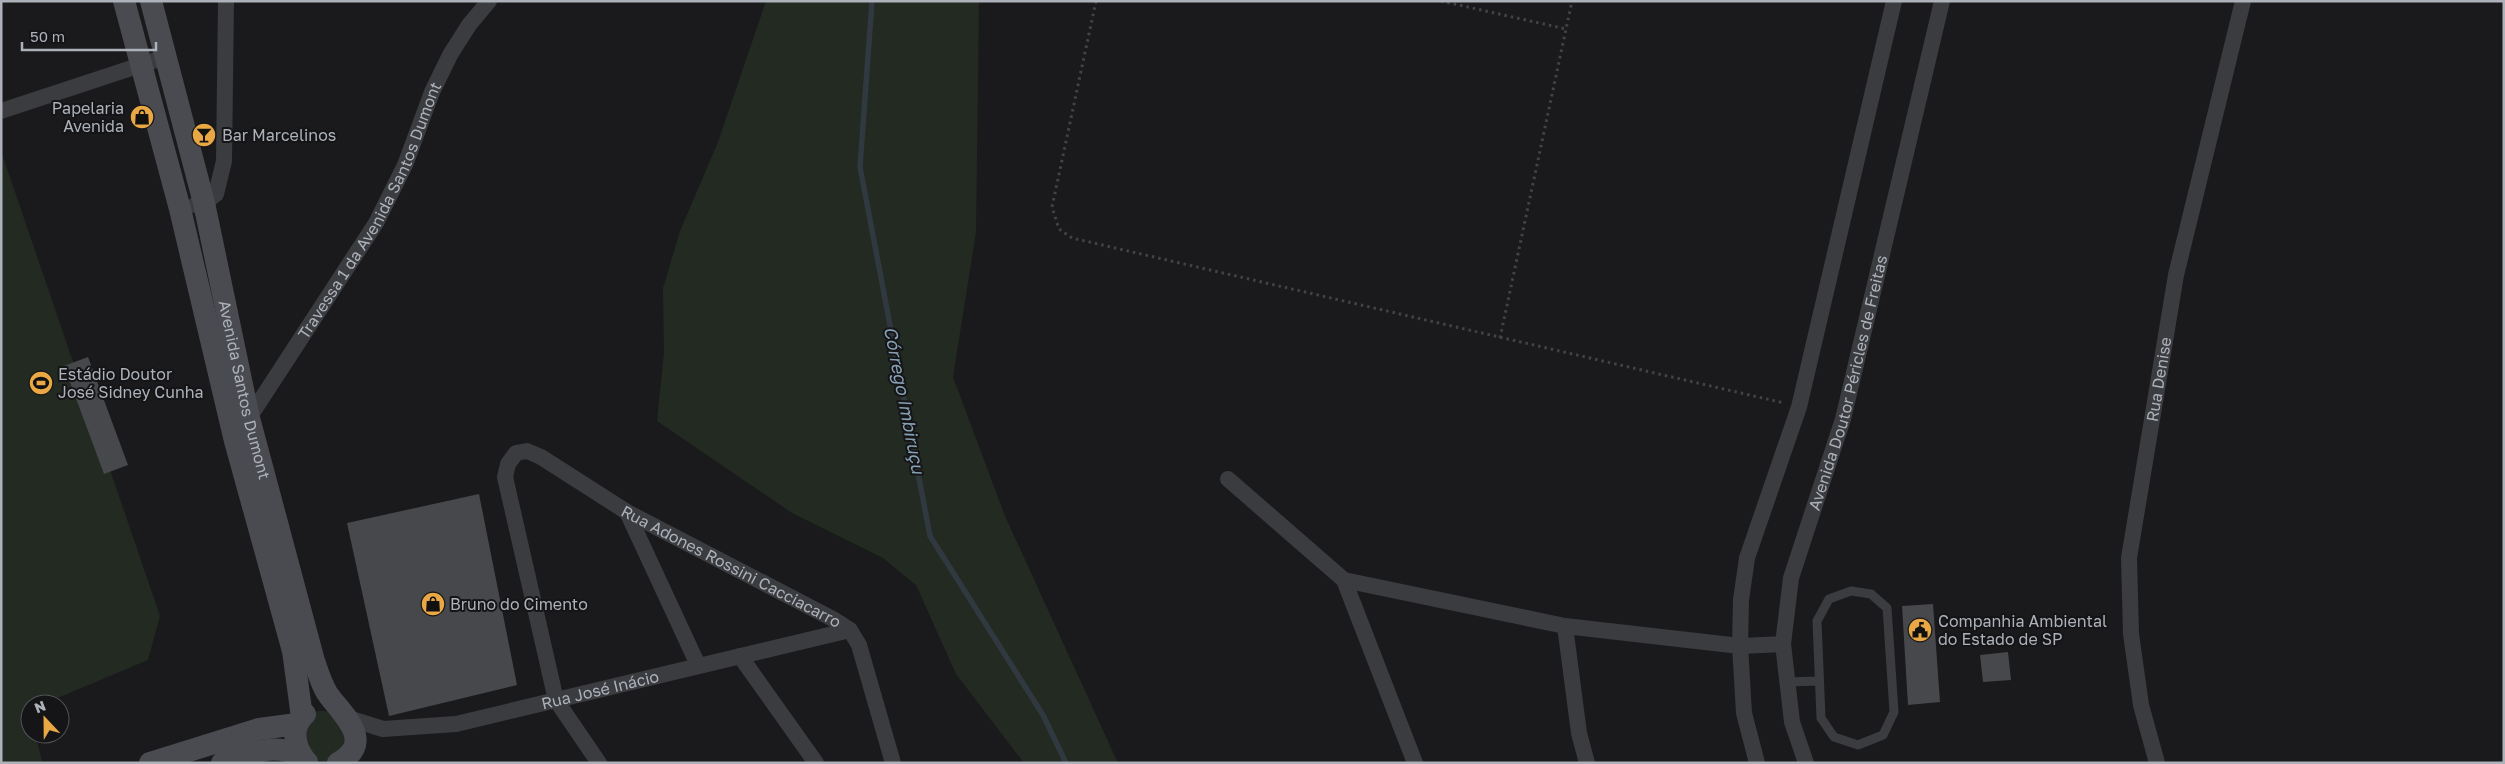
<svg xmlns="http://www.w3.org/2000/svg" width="2505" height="764" font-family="'Golos Text',sans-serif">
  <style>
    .green { fill: #222a22 }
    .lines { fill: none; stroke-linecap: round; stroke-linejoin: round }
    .stream { stroke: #30393f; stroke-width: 5.5 }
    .building { fill: #47484c }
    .path { stroke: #414347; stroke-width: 3; stroke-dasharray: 2.5 4; stroke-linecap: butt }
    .lane { stroke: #3b3c40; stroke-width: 9 }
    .street { stroke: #3b3c40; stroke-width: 16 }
    .secondary { stroke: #494b50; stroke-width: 22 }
    .labels { text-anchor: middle; stroke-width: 4; stroke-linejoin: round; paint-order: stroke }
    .poi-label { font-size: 16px; fill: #adb2ba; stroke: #151517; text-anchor: start }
    .street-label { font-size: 16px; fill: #adb2ba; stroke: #151517 }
    .water-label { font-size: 18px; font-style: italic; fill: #86a1b3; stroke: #151517 }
  </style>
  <rect width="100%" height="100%" fill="#1a1a1c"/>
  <!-- green -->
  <path class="green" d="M766 1H979L976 232 953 377 1005 516 1118 763H1024L956 674 916 585 883 558 792 513 657 421 664 352 663 288 680 231 718 142Z
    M1 151 160 616 148 660 43 704H30V734H35L42 761 36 763H1Z
    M318 711H326L351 736 330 762 314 761 299 742 311 714Z"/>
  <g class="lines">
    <!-- stream -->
    <path class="stream" d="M872 1 860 167 930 536 1043 715 1066 763"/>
  </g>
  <!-- building -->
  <path class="building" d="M88 357 128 465 104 474 64 366Z
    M479 494 517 685 389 716 347 523Z
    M1933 604 1940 702 1908 705 1902 606Z
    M2008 652 2011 680 1983 682 1980 655Z"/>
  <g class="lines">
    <!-- path -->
    <path class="path" d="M1096 1 1052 207 1059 229 1072 238 1784 403
      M1441 1 1566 29
      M1500 338 1572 1"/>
    <!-- lane -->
    <path class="lane" d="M1851 591 1871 594 1887 608 1894 712 1883 735 1858 745 1834 737 1821 718 1817 621 1829 599Z
      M1787 682 1819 681"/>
    <!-- street -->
    <g class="street">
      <path d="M1 111 165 57"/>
      <path d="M195 205 204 203 216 194 224 161 226 1"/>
      <path id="s1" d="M249 418 376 223 405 165 432 92 450 55 469 25 489 1"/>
      <path d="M1228 479 1344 580 1415 763"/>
      <path d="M627 512 698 665"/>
      <path d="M1344 580 1565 626 1740 646 1783 644"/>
      <path d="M1565 626 1579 733 1587 763"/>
      <path d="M740 656 816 763"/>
      <path id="s2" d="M348 718 383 729 456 724 850 630"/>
      <path id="s3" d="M599 763 556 700 505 477 508 464 516 453 527 451 541 457 627 512 833 619 850 630 859 645 893 763"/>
      <path d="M1757 763 1744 713 1740 646 1741 600 1747 558 1799 407 1894 1"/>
      <path id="s4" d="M1806 763 1792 722 1783 644 1791 578 1843 419 1942 1"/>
      <path id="s5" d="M2157 763 2141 705 2131 634 2129 558 2176 275 2243 1"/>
    </g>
    <!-- secondary -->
    <g class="secondary">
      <path d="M124 1 180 209 235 441 293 651 302 717"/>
      <path id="s6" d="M151 1 204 203 249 418 314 661C318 672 321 683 327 693 341 714 377 741 338 763"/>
      <path d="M305 760C294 745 290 728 305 714"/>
      <path d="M150 763 259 729 297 724"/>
      <path d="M222 763C251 754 281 738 307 762"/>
    </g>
  </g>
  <!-- icons -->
  <defs>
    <g id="shop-disc" transform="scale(1.25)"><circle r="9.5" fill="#e9a844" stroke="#151517"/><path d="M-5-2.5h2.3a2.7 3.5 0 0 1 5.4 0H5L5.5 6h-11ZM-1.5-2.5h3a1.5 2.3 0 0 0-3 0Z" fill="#111"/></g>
    <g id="bar-disc" transform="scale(1.25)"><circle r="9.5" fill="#e9a844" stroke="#151517"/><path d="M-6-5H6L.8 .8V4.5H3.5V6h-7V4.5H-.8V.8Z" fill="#111"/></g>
    <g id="stadium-disc" transform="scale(1.25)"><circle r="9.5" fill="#e9a844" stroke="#151517"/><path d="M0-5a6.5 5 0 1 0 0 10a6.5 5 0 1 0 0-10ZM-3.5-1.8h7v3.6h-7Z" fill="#111"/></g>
    <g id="civic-disc" transform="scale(1.25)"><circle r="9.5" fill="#e9a844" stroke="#151517"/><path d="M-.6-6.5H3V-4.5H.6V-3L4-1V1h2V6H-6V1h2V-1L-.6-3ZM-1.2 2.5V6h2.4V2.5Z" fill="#111"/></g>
  </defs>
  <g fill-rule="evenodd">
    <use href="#shop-disc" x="142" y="117"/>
    <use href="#bar-disc" x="204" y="135"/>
    <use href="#stadium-disc" x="41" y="383"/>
    <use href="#shop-disc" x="433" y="604"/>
    <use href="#civic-disc" x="1920" y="630"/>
  </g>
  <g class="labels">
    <!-- poi labels -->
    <g class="poi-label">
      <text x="124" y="114" text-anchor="end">Papelaria<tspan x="124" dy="18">Avenida</tspan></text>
      <text x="222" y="141">Bar Marcelinos</text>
      <text x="58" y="380">Estádio Doutor<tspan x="58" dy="18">José Sidney Cunha</tspan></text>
      <text x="450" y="610">Bruno do Cimento</text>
      <text x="1938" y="627">Companhia Ambiental<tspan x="1938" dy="18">do Estado de SP</tspan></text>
    </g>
    <!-- street labels -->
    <g class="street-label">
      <text dy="6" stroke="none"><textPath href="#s1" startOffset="241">Travessa 1 da Avenida Santos Dumont</textPath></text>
      <text dy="6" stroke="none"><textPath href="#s5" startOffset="389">Rua Denise</textPath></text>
      <text dy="6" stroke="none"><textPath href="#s4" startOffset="392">Avenida Doutor Péricles de Freitas</textPath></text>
      <text dy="6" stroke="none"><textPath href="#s6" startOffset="400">Avenida Santos Dumont</textPath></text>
      <text dy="6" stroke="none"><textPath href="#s3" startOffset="578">Rua Adones Rossini Cacciacarro</textPath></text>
      <text dy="6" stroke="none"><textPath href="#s2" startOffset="258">Rua José Inácio</textPath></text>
    </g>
    <!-- water labels -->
    <g class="water-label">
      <text transform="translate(904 400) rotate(79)" y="6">Córrego Imbiruçu</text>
    </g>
  </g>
  <!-- border -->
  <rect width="2505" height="764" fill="none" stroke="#adb2ba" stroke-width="5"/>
  <!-- north arrow -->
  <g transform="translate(45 719) rotate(338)"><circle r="24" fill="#151517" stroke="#525458"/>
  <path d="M0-4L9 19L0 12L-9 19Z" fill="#e9a844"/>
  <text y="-8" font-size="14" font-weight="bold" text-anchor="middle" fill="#adb2ba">N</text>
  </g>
  <!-- scale -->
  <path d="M22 42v8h134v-8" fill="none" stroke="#adb2ba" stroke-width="2.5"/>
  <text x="30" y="42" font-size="15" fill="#adb2ba" stroke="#151517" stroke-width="4" paint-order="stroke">50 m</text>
</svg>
